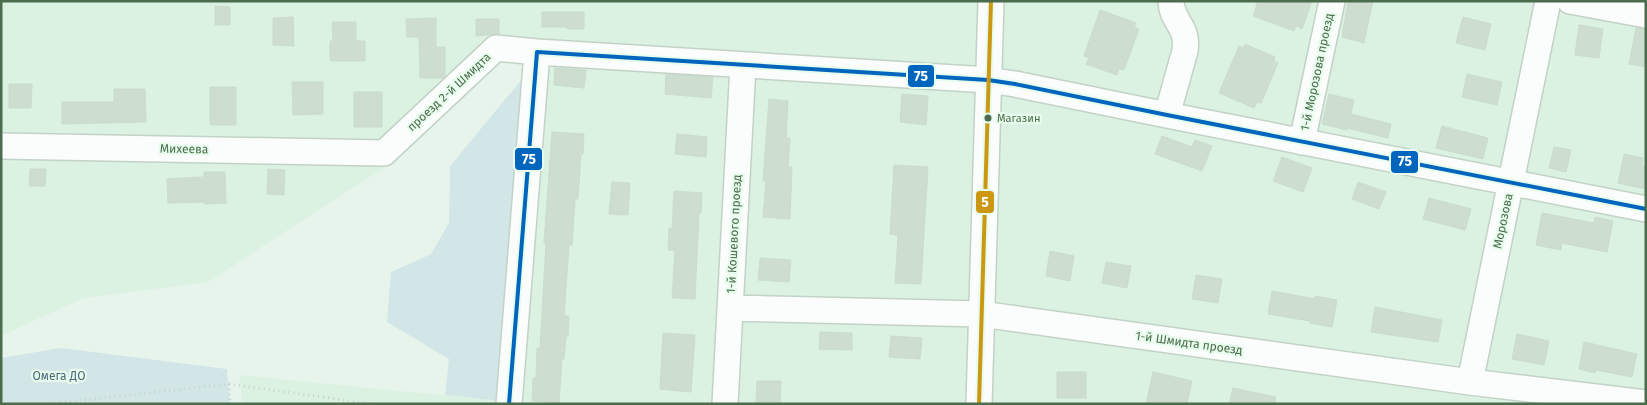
<svg xmlns="http://www.w3.org/2000/svg" width="1647" height="405" font-family="'Fira Sans',sans-serif">
  <style>
    .residential { fill: #dbf1e1 }
    .green { fill: #d3e6e7 }
    .building { fill: #cdddcf; stroke: #cadccd }
    .lines { fill: none; stroke-linecap: round; stroke-linejoin: round }
    .minor-casing { stroke: #c3d2c6; stroke-width: 28 }
    .path { stroke: #c6d3c8; stroke-width: 3; stroke-dasharray: 1 4; stroke-linecap: butt }
    .minor { stroke: #fbfdfc; stroke-width: 25 }
    .bus-1-casing { stroke: #e7fced; stroke-width: 8 }
    .bus-2-casing { stroke: #e7fced; stroke-width: 8 }
    .bus-1 { stroke: #0065bd; stroke-width: 4 }
    .bus-2 { stroke: #cc9813; stroke-width: 4 }
    .bus-dot { fill: #4c6d4d; stroke: #e7fced; stroke-width: 2 }
    .labels { text-anchor: middle; stroke-width: 4.5; stroke-linejoin: round; paint-order: stroke }
    .bus-label { font-size: 11px; fill: #4c6d4d; stroke: #e7fced; text-anchor: start }
    .street-label { font-size: 12px; fill: #4c6d4d; stroke: #e7fced }
    .park-label { font-size: 12px; fill: #4b6a7d; stroke: #e7fced }
    .line-badge { stroke: #e7fced; stroke-width: 2 }
    .badge-label { font-size: 14px; text-anchor: middle; font-weight: bold; fill: #fff }
  </style>
  <rect width="100%" height="100%" fill="#e7f4eb"/>
  <!-- residential -->
  <path class="residential" d="M1 1H981L978 71 513 42 398 144 1 139Z
    M1003 1H1319L1292 127 1001 70Z
    M1345 1H1536L1500 170 1316 135Z
    M1556 7 1646 23V200L1521 177Z
    M548 61 733 72 715 404H519Z
    M751 73 978 89 970 305 740 299Z
    M1001 95 1499 192 1459 371 994 305Z
    M1 152 394 161 208 282 83 298 1 336Z
    M1520 196 1646 220V393L1484 371Z
    M740 315 973 324 970 404H735Z
    M992 324 1561 404H990Z
    M240 375 499 401 498 404H242Z"/>
  <!-- green -->
  <path class="green" d="M527 73 499 401 445 395 449 359 387 322 391 272 431 254 449 223 450 166Z
    M61 348 227 369 230 404H1V358Z"/>
  <!-- building -->
  <path class="building" d="M1258 1H1312L1302 29 1296 26 1294 31 1253 16Z
    M1348 1H1373L1364 43 1342 37Z
    M215 6 230 7V25H215Z
    M1100 10 1136 23 1134 27 1139 29 1124 70 1119 69 1117 75 1086 64 1089 58 1084 56Z
    M542 12H584V29H567V27H542Z
    M293 17 294 46 273 45V18Z
    M1463 17 1491 24 1485 50 1456 43Z
    M436 18V47H445V76L443 78H420L419 37H407L406 19Z
    M476 19H499V34L476 36Z
    M332 22H356V41H365V61H330V41H333Z
    M1579 25 1603 29 1599 58 1575 55Z
    M1636 28 1646 29V67L1629 64Z
    M1245 44 1275 57 1274 61 1278 63 1261 103 1257 102 1254 108 1219 93 1239 46 1244 48Z
    M555 68 586 70 584 88 554 85Z
    M666 74 713 77 711 98 665 94Z
    M1467 74 1502 82 1497 105 1462 97Z
    M292 82H323V114L293 115Z
    M9 84H32L31 108H9Z
    M210 87H236V125H210Z
    M114 89H145L146 122 62 124V102H114Z
    M354 92H382V127H354Z
    M902 94 928 96 926 125 900 122Z
    M1329 94 1354 100 1351 114 1391 124 1388 138 1347 128V130L1322 124Z
    M769 99 788 101 786 138H790L788 167H792L790 219 763 217 766 181H763Z
    M1442 126 1488 138 1483 159 1436 148Z
    M552 132 584 134 583 154H581L578 199H575L572 245H569L564 316H569L568 336H566L564 359H562L559 403 532 401 533 378H536L537 348H540L546 243H544Z
    M677 134 707 137 706 157 675 154Z
    M1162 136 1192 147 1195 140 1212 146 1202 171 1155 154Z
    M1554 147 1571 150 1566 172 1549 168Z
    M1624 154 1643 158 1642 166H1646V189L1618 183Z
    M1282 157 1312 168 1303 192 1273 181Z
    M894 165 928 167 921 284 895 283 898 235 890 234Z
    M30 169H46L45 186H29Z
    M268 169 285 170 284 195 267 194Z
    M204 172H225L226 203 205 204V202L168 203 167 179 204 177Z
    M612 182 630 183 628 215 609 214Z
    M1358 182 1386 192 1379 209 1352 199Z
    M674 191 702 193 701 213H699L695 299 672 298 675 251 668 250 669 228 672 229Z
    M1429 198 1471 209 1465 230 1423 219Z
    M1542 213 1594 223 1595 217 1613 221 1607 252 1562 243 1561 250 1536 245Z
    M1050 251 1074 256 1070 281 1046 276Z
    M760 258 791 260 789 282 758 280Z
    M1106 262 1131 266 1127 288 1102 283Z
    M1196 275 1222 279 1218 303 1192 299Z
    M1272 291 1315 299V296L1337 300 1332 327 1310 323V321L1268 314Z
    M1375 307 1442 320 1438 342 1371 332Z
    M820 332 852 333V350L819 349Z
    M663 333 695 335 691 392 660 389Z
    M1517 334 1549 341 1544 365 1512 359Z
    M891 336 922 338 920 359 889 357Z
    M1584 342 1637 354 1632 377 1596 370 1595 373 1579 369Z
    M1057 372H1086V398H1057Z
    M1153 372 1192 381 1187 404H1146Z
    M757 381H781L780 404H756Z
    M1233 388 1276 397 1275 404H1229Z"/>
  <g class="lines">
    <!-- minor casing -->
    <g class="minor-casing">
      <path id="minor" d="M1570 1 1646 15
        M1167 115 1185 51C1186 44 1186 38 1183 31 1178 20 1171 14 1171 1
        M1302 142 1332 1
        M1 146 384 153 496 48 537 52 988 80 1015 84 1167 115 1646 209
        M731 308 981 314 1470 382 1646 403
        M1470 382 1548 1
        M509 404 537 52
        M725 404 743 65
        M979 404 991 1"/>
    </g>
    <!-- path -->
    <path class="path" d="M229 384 372 404
      M45 404 229 384 230 404"/>
    <!-- minor -->
    <use href="#minor" class="minor"/>
    <!-- bus-1 casing -->
    <g class="bus-1-casing">
      <path id="bus-1" d="M509 404 537 52 988 80 1015 84 1167 115 1646 209"/>
    </g>
    <!-- bus-2 casing -->
    <g class="bus-2-casing">
      <path id="bus-2" d="M979 404 991 1"/>
    </g>
    <!-- bus-1 -->
    <use href="#bus-1" class="bus-1"/>
    <!-- bus-2 -->
    <use href="#bus-2" class="bus-2"/>
  </g>
  <!-- markers -->
  <circle class="bus-dot" cx="988" cy="118" r="4.5"/>
  <g class="labels">
    <!-- bus labels -->
    <g class="bus-label">
      <text x="997" y="122">Магазин</text>
    </g>
    <!-- street labels -->
    <g class="street-label">
      <text transform="translate(1317 72) rotate(-78)" y="4">1-й Морозова проезд</text>
      <text transform="translate(449 92) rotate(-43)" y="4">проезд 2-й Шмидта</text>
      <text transform="translate(184 149) rotate(1)" y="4">Михеева</text>
      <text transform="translate(1503 221) rotate(-78)" y="4">Морозова</text>
      <text transform="translate(734 234) rotate(-87)" y="4">1-й Кошевого проезд</text>
      <text transform="translate(1189 343) rotate(8)" y="4">1-й Шмидта проезд</text>
    </g>
    <!-- park labels -->
    <g class="park-label">
      <text x="59" y="380">Омега ДО</text>
    </g>
  </g>
  <g class="line-badge">
    <rect x="907" y="64" width="28" height="24" rx="5" fill="#0065bd"/>
    <rect x="514" y="147" width="29" height="24" rx="5" fill="#0065bd"/>
    <rect x="1390" y="150" width="29" height="24" rx="5" fill="#0065bd"/>
    <rect x="975" y="190" width="20" height="24" rx="5" fill="#cc9813"/>
  </g>
  <g class="badge-label">
    <text x="921" y="81">75</text>
    <text x="529" y="164">75</text>
    <text x="1405" y="166">75</text>
    <text x="985" y="207">5</text>
  </g>
  <!-- border -->
  <rect width="1647" height="405" fill="none" stroke="#4c6d4d" stroke-width="5"/>
</svg>
